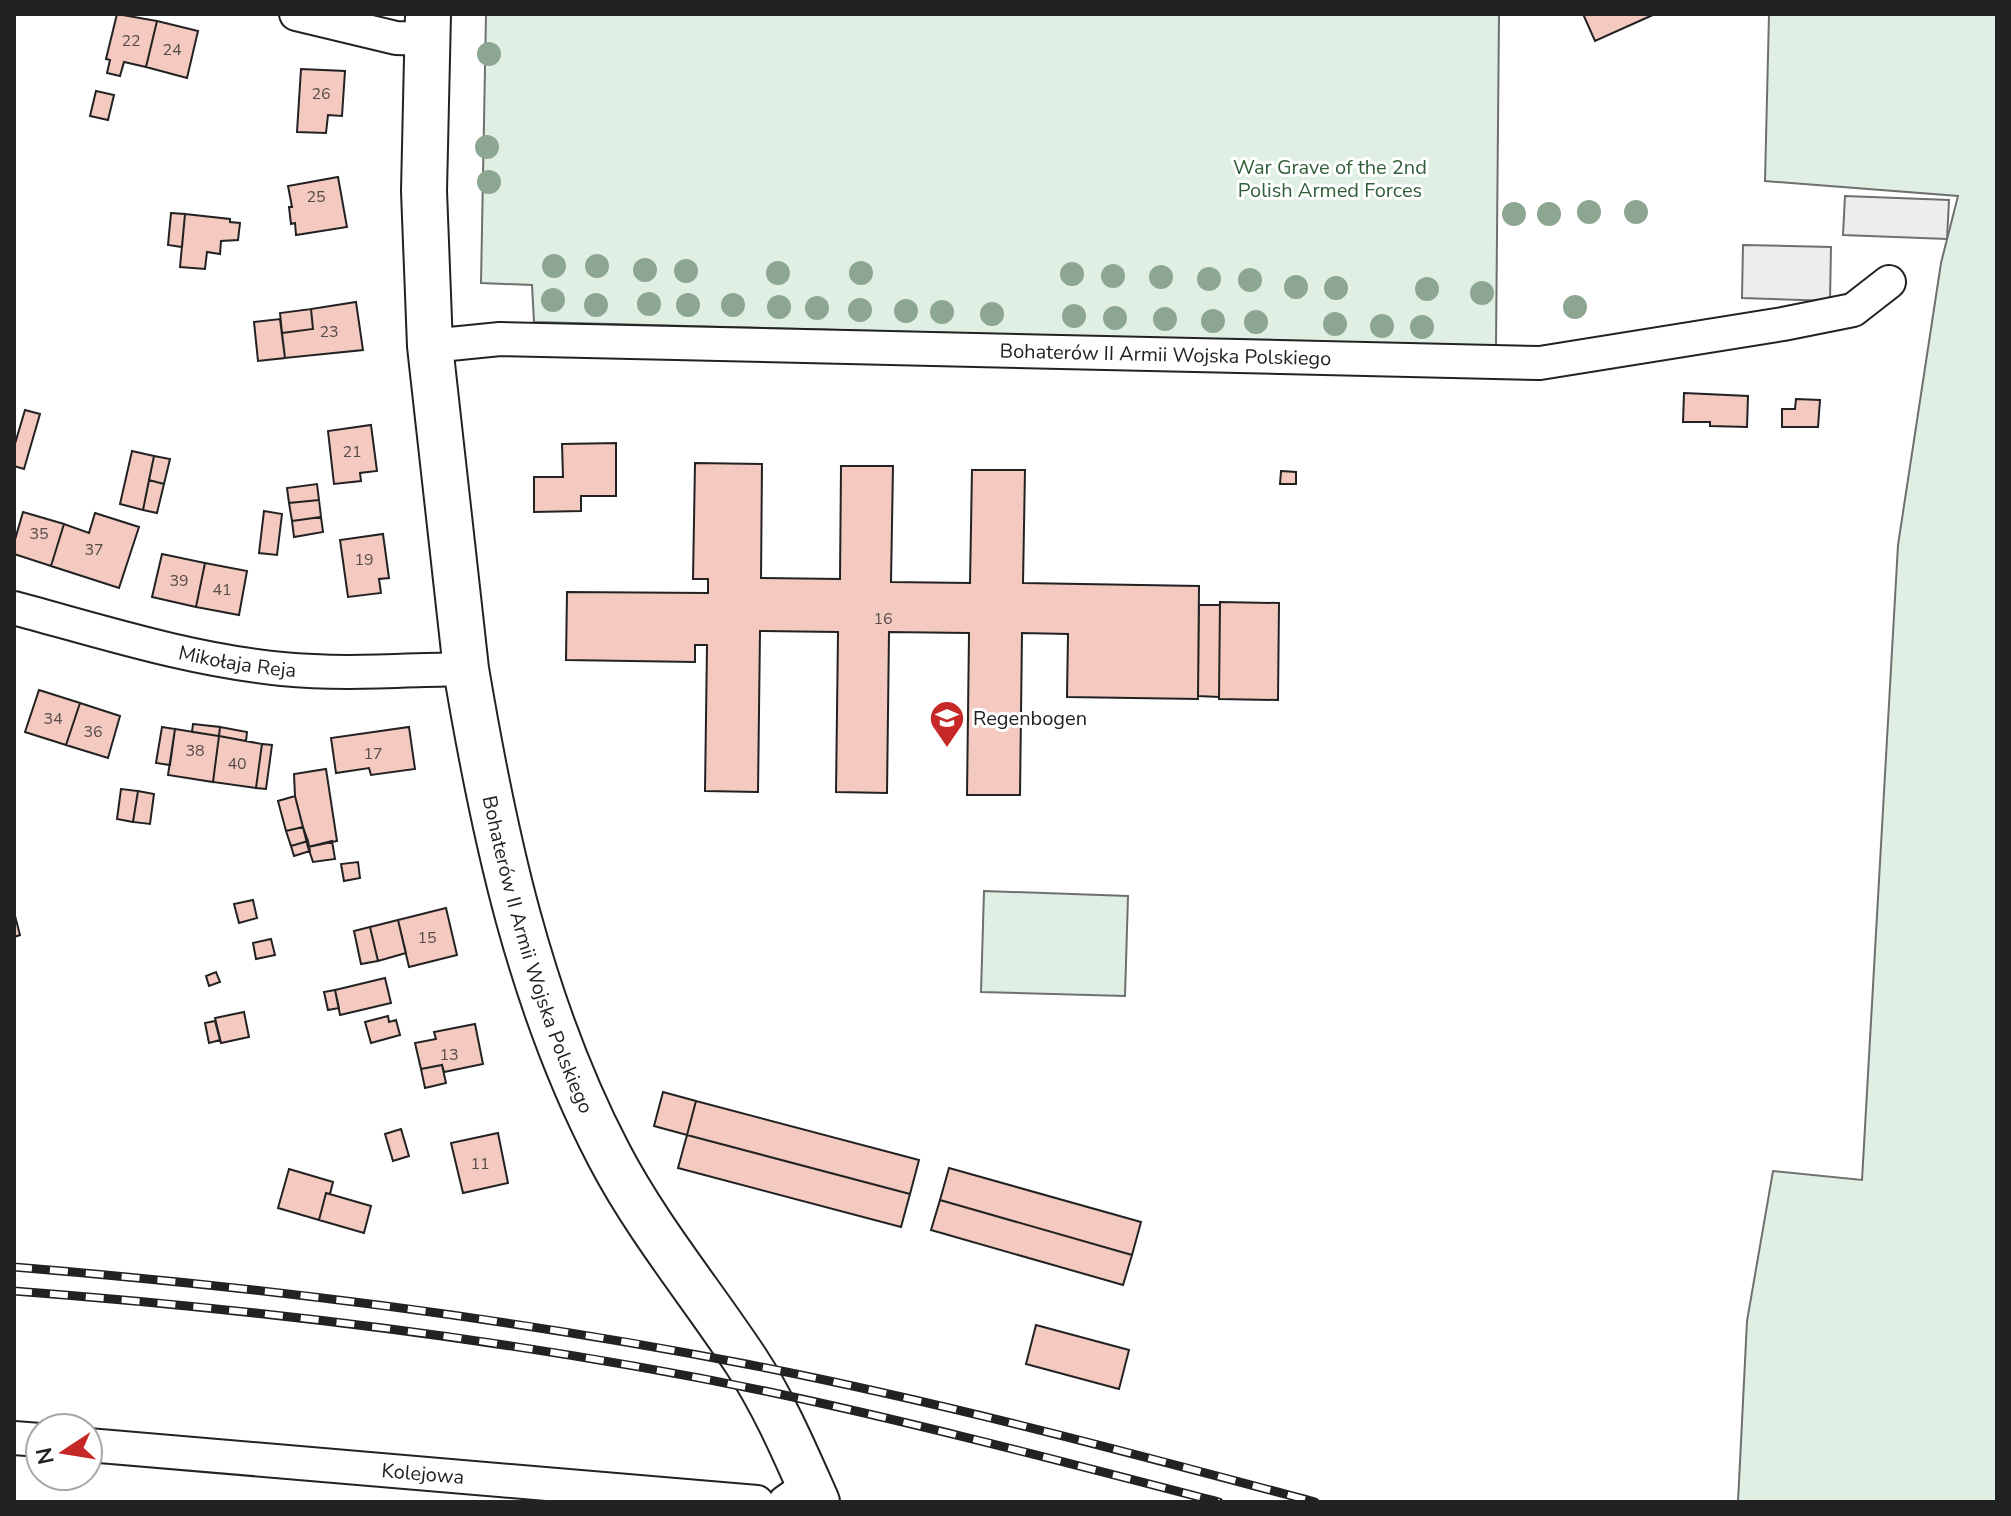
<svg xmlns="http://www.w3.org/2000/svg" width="2011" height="1516" font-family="'Nunito Sans',sans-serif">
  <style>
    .green { fill: #e0efe3; stroke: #6f6f6f; stroke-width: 2 }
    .parking { fill: #ededed; stroke: #6f6f6f; stroke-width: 2 }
    .building { fill: #f3c9c0; stroke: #222; stroke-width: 2 }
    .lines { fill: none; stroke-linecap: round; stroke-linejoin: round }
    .street-casing { stroke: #222; stroke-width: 36 }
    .secondary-casing { stroke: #222; stroke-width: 48 }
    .street { stroke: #fff; stroke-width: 32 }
    .secondary { stroke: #fff; stroke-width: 44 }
    .rail-casing { stroke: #222; stroke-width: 9 }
    .rail { stroke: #fff; stroke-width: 6; stroke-dasharray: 18; stroke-linecap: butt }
    .tree { fill: #8da692 }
    .labels { text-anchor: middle; stroke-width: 6; stroke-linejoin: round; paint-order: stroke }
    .number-label { font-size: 16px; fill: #564c4a }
    .park-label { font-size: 20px; fill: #2f5e38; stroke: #fff }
    .street-label { font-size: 20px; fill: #222; stroke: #fff }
    .poi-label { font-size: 20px; fill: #222; stroke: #fff; text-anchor: start }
  </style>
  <rect width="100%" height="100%" fill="#fff"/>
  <!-- green -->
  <path class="green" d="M486 14H1499L1496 347 534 322 532 285 481 283Z
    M1769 14H1997V1502H1738L1747 1321 1773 1171 1862 1180 1898 545 1941 263 1958 196 1765 181Z
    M984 891 1128 896 1125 996 981 992Z"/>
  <!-- parking -->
  <path class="parking" d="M1845 196 1949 200 1947 239 1843 235Z
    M1743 245 1831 247 1830 301 1742 298Z"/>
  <!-- building -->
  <path class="building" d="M117 14 157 21 146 67 124 62 120 76 107 73 110 60 106 59Z
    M1583 14H1655L1595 41Z
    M157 21 198 31 187 78 146 67Z
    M301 69 345 71 342 116 328 115 326 133 297 132Z
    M96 91 114 95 108 120 90 116Z
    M338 177 347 227 296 235 295 223 291 224 289 207H292L288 186Z
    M171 213 185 214 182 247 168 245Z
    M185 214 230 219V222L240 223 238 240 221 241 220 254 207 252 205 269 180 267Z
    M356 302 363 350 285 358 282 333 313 329 311 309Z
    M311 309 313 329 282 333 280 313Z
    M280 319 285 358 258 361 254 322Z
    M1684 393 1748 396 1747 427 1710 426V422H1683Z
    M1796 399 1820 400 1818 427H1782V409H1795Z
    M25 410 40 414 24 469 14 466V447Z
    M371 425 377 471 360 473 361 481 334 484 328 431Z
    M616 443V496H581V511L534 512V477H563L562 444Z
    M132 451 154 456 143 510 120 504Z
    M154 456 170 459 164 484 149 480Z
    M695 463 762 464 761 578 840 579 841 466H893L891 582 970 583 972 470H1025L1023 583 1199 586 1198 699 1067 697 1068 634 1022 633 1020 795H967L969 633 889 632 887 793 836 792 838 632 760 631 758 792 705 791 707 645H695V662L566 660 567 592 708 593V579H693Z
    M1281 471 1296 472V484H1280Z
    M149 480 164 484 157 513 143 510Z
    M317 484 319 500 289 503 287 488Z
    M319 500 321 517 292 521 289 503Z
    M264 511 282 514 277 555 259 553Z
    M23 512 64 524 51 566 14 554V543Z
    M95 513 139 527 119 588 51 566 64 524 89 533Z
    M321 517 323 532 294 537 292 521Z
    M383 534 389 578 379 579 381 593 348 597 340 540Z
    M162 554 205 563 196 607 152 597Z
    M205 563 247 571 239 615 196 607Z
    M1220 602 1279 603 1278 700 1219 699Z
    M1199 605H1220L1219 697 1198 696Z
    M39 690 80 703 66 745 25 732Z
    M80 703 120 716 108 758 66 745Z
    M193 724 220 727 219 736 192 732Z
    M162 727 175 729 170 765 156 763Z
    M220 727 247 732 246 741 219 736Z
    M409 727 415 769 371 775 369 768 336 773 331 738Z
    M175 729 219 736 213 782 168 775Z
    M219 736 262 744 256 788 213 782Z
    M262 744 272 745 266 789 256 788Z
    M326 769 337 841 308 847 295 796 294 774Z
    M121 789 138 791 133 822 117 819Z
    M138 791 154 794 150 824 133 822Z
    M295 796 303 827 286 831 278 801Z
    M303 827 308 841 291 846 286 831Z
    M308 841 310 851 294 856 291 846Z
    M332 841 335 859 313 862 308 847Z
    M358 862 360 878 344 881 341 864Z
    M253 900 257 918 239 923 234 904Z
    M446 908 457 955 409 967 398 920Z
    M14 912 20 935 14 937Z
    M398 920 406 953 378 961 370 927Z
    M370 927 378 961 361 964 354 931Z
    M271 939 275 955 256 959 253 943Z
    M216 972 220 982 209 986 206 976Z
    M385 978 391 1003 340 1015 335 990Z
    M335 990 339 1008 328 1010 324 992Z
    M244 1012 249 1037 221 1043 215 1018Z
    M388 1016 389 1022 396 1020 400 1035 371 1043 365 1022Z
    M215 1021 220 1040 209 1043 205 1023Z
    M475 1024 483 1064 444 1072 442 1065 421 1069 415 1043 436 1039 434 1032Z
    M442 1065 446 1083 425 1088 421 1069Z
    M663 1092 696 1101 687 1135 654 1126Z
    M696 1101 919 1160 910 1194 687 1135Z
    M401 1129 409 1156 393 1161 385 1134Z
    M498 1133 508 1183 463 1193 451 1143Z
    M687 1135 910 1194 901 1227 678 1168Z
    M949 1168 1141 1222 1132 1255 940 1200Z
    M289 1169 333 1182 330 1194 326 1193 319 1220 278 1208Z
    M326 1193 371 1206 364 1233 319 1220Z
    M940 1200 1132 1255 1123 1285 931 1230Z
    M1036 1325 1129 1350 1119 1389 1026 1364Z"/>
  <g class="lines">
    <!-- street casing -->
    <g class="street-casing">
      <g id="street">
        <path d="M296 14 396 38 428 39"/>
        <path id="s1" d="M430 346 500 339 1540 363 1783 324 1853 310 1889 282"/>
        <path id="s2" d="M14 608C103 632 190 660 282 669 343 675 405 670 466 669"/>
        <path d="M14 1438 40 1440"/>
        <path id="s3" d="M88 1445 757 1502"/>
        <path d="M785 1502 809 1485"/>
      </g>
    </g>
    <!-- secondary casing -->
    <g class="secondary-casing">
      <g id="secondary">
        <path id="s4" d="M428 14 424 191 430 346 466 669C494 835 530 1004 609 1155 647 1228 701 1293 746 1361 775 1405 796 1455 817 1502"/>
      </g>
    </g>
    <!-- street -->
    <use href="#street" class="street"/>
    <!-- secondary -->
    <use href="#secondary" class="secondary"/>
    <!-- rail casing -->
    <g class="rail-casing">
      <path id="rail" d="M14 1267C260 1287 504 1317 746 1364 938 1401 1127 1452 1315 1502
        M14 1291C266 1310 517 1340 765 1391 917 1423 1068 1463 1219 1502"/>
    </g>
    <!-- rail -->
    <use href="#rail" class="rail"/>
  </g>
  <!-- trees -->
  <g class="tree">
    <circle cx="489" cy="54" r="12"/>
    <circle cx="487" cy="147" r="12"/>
    <circle cx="489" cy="182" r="12"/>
    <circle cx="1589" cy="212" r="12"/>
    <circle cx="1636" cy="212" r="12"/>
    <circle cx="1514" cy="214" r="12"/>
    <circle cx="1549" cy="214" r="12"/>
    <circle cx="554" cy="266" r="12"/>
    <circle cx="597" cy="266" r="12"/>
    <circle cx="645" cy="270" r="12"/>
    <circle cx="686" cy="271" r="12"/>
    <circle cx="778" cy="273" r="12"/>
    <circle cx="861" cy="273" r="12"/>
    <circle cx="1072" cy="274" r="12"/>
    <circle cx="1113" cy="276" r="12"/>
    <circle cx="1161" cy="277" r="12"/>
    <circle cx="1209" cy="279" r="12"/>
    <circle cx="1250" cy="280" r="12"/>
    <circle cx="1296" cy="287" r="12"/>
    <circle cx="1336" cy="288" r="12"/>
    <circle cx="1427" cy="289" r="12"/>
    <circle cx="1482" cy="293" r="12"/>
    <circle cx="553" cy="300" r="12"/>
    <circle cx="649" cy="304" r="12"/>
    <circle cx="596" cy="305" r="12"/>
    <circle cx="688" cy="305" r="12"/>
    <circle cx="733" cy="305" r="12"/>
    <circle cx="779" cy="307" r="12"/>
    <circle cx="1575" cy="307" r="12"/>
    <circle cx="817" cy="308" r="12"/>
    <circle cx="860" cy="310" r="12"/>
    <circle cx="906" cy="311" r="12"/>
    <circle cx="942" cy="312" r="12"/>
    <circle cx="992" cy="314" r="12"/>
    <circle cx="1074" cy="316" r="12"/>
    <circle cx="1115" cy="318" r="12"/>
    <circle cx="1165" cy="319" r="12"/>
    <circle cx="1213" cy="321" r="12"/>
    <circle cx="1256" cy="322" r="12"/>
    <circle cx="1335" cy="324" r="12"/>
    <circle cx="1382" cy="326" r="12"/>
    <circle cx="1422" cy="327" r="12"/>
  </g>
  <!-- icons -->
  <defs>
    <g id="school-pin" transform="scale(1.8)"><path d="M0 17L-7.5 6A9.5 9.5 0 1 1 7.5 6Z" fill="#c62828" stroke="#fff"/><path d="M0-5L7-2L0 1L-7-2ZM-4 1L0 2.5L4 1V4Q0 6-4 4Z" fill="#fff"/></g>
  </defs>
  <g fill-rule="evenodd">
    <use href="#school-pin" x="947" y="718"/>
  </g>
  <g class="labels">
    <!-- number labels -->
    <g class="number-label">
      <text x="131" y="46">22</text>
      <text x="172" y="55">24</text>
      <text x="321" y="99">26</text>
      <text x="316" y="202">25</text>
      <text x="329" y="337">23</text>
      <text x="352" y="457">21</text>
      <text x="39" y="539">35</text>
      <text x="94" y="555">37</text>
      <text x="364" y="565">19</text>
      <text x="179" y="586">39</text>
      <text x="222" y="595">41</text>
      <text x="883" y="624">16</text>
      <text x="53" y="724">34</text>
      <text x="93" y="737">36</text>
      <text x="195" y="756">38</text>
      <text x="373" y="759">17</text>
      <text x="237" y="769">40</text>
      <text x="427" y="943">15</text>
      <text x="449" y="1060">13</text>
      <text x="480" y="1169">11</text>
    </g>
    <!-- park labels -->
    <g class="park-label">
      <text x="1330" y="174">War Grave of the 2nd<tspan x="1330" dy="23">Polish Armed Forces</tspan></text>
    </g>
    <!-- street labels -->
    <g class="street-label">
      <text dy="7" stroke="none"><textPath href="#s1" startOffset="736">Bohaterów II Armii Wojska Polskiego</textPath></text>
      <text dy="7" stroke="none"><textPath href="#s2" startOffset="230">Mikołaja Reja</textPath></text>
      <text dy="7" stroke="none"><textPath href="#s4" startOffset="952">Bohaterów II Armii Wojska Polskiego</textPath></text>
      <text dy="7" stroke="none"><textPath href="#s3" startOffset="336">Kolejowa</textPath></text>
    </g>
    <!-- poi labels -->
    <g class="poi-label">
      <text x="973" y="725">Regenbogen</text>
    </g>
  </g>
  <!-- border -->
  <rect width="2011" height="1516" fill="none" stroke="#222222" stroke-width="32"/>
  <!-- north arrow -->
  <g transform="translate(64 1452) rotate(258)"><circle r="38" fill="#ffffff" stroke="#a7a7a7" stroke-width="2"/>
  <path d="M0-6L14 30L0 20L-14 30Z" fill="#c62828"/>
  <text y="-12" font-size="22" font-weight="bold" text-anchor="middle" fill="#222222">N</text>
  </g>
</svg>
